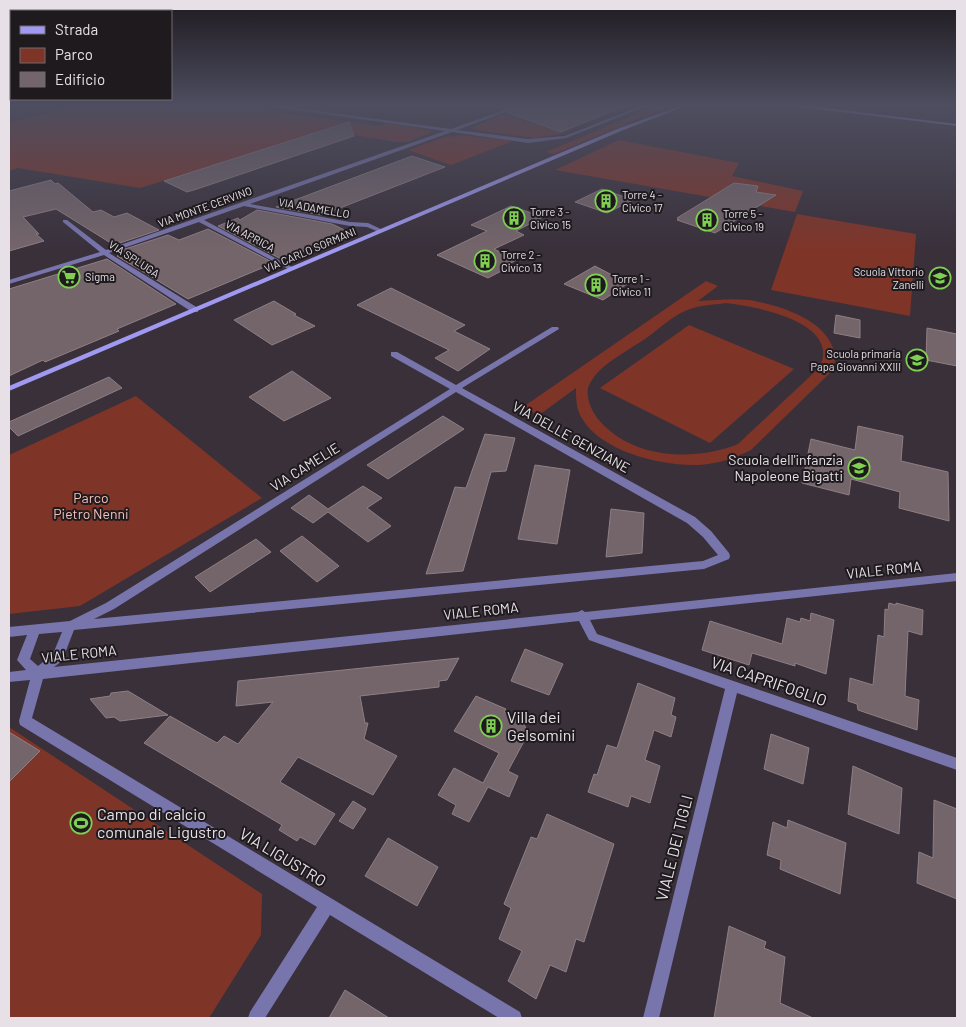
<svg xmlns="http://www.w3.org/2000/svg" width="966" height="1027" font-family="Barlow,sans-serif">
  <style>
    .green { fill: #7f3428; fill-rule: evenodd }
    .building { fill: #74656a; stroke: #8f7f84 }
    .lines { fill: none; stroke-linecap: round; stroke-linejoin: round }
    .street { fill: #7875ad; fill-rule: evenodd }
    .secondary { fill: #9f99f1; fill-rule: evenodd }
    .labels { text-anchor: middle; stroke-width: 4; stroke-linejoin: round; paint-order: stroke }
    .far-poi-label { font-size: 11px; fill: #e7e1e7; stroke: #1e1a1e; text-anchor: start }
    .far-street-label { font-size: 11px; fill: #e7e1e7; stroke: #1e1a1e }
    .street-label { font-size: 14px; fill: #e7e1e7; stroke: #1e1a1e }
    .poi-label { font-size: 14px; fill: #e7e1e7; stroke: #1e1a1e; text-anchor: end }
    .park-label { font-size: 14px; fill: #f6c1b7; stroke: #1e1a1e }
    .near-street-label { font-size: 16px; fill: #e7e1e7; stroke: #1e1a1e }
    .near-poi-label { font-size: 16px; fill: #e7e1e7; stroke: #1e1a1e; text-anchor: start }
  </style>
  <rect width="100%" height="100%" fill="#39303a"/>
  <!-- green -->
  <path class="green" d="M85 106H232L380 126 386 123 434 131 409 142H397L324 130 140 188 18 168 9 171V122Z
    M655 106H669L554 154 546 152Z
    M503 115 564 133 535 138 475 130 473 127Z
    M462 135 513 141 451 165 408 150 444 137Z
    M619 140 739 163 732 176 803 191 795 212 555 170Z
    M797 214 916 234 910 316 771 290Z
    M706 281 718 286 698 301C715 300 732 298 749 300 779 305 830 320 835 356 836 361 833 366 832 371L751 450C737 457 724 462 708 464 671 469 604 454 583 420 576 410 576 399 576 388L539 415 523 407ZM726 303C752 306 826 319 823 355 823 359 821 363 820 367L738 444C694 462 631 459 598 419 592 411 586 399 588 388 589 384 595 375 598 372 611 359 630 349 645 339 658 330 671 317 685 311 698 305 713 305 726 303Z
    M689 325 794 369 710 443 600 388Z
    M136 396 262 498 80 606 9 614V455Z
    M9 727 262 894 261 935 209 1018H9Z"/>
  <!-- building -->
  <path class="building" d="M524 106H623V107L561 132 507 113Z
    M349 122 354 136 197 189 187 192 164 181Z
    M412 156 445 167 322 215 276 207Z
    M51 180 55 184 58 183 93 212 101 210 114 217 127 213 159 230 114 245 56 209 23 217 39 234H36L44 241 9 251V191Z
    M734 183 758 186 756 192 776 195 715 233 677 220 679 219 677 218Z
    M602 189 633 200 607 213 575 202Z
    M511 206 543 217 516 231 524 235 494 249 516 260 506 266 509 267 488 278 437 255 487 231 471 225Z
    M257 210 332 224 349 232 283 260 218 226 238 218 240 220Z
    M208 229 274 263 188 299 117 256 126 253 122 250 168 235 179 240Z
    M107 259 176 304 117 329 119 331 45 362 43 360 9 376V289Z
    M595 266 612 275 630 282 603 300 564 284Z
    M391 288 465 325 454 331 490 349 458 371 435 358 449 350 357 305Z
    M274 301 296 314 294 315 315 326 272 345 234 320Z
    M836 315 860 320V338L834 333Z
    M927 328 957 334V366L926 360Z
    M292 371 331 398 284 421 249 397Z
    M109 377 122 388 18 436 9 427V422Z
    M443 416 464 429 388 479 367 465Z
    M858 426 903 436 901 461 948 472 949 521 899 508 900 492 851 479 849 495 802 483 811 439 855 450Z
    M485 434 515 438 506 471 491 472 463 571 426 574 455 487 466 488Z
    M535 465 570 470 557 544 518 539Z
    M363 486 382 498 367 508 391 526 368 542 328 512 313 523 291 508 309 495 328 509Z
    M611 509 644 513 642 553 606 557Z
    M302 536 339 566 317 582 280 551Z
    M256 539 271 552 210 592 195 577Z
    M889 603 896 605V603L923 610 922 635 908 631 905 696 919 700 917 730 858 710 857 704 848 701 850 678 873 685 878 635 884 637 885 609 888 610Z
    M811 613 834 620 826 674 795 663V666L752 653 749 665 702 650 710 621 782 644 787 618 800 622 801 618 810 621Z
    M525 649 563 664 549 695 511 681Z
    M459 658 447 680 439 681V687L360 696 365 723H368L364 739 397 756 373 795 298 757 280 782 335 814 315 845 300 837 297 841 279 830 282 825 144 743 170 716 217 743 224 736 238 744 273 702 236 706 238 681Z
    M638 683 675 698 671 715 676 717 671 737 654 730 645 760 660 766 650 803 631 796 628 807 588 792 594 774 597 775 607 745 617 748Z
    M128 691 168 715 120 721 114 717 106 718 90 699 110 696 111 693Z
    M476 696 506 709 504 712 523 721 528 734 508 771 518 776 509 797 488 787 469 822 452 814 456 805 438 795 454 768 483 783 499 753 454 731Z
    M9 732 40 751 9 782Z
    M771 734 809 748 803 784 764 769Z
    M853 766 902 788 899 834 848 814Z
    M934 800 957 809V899L917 883 919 852 933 858Z
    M353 801 366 809 353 829 339 821Z
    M547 814 614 844 584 942 576 939 566 972 550 965 536 999 508 981 522 951 499 939 511 908 504 904 531 837 537 839Z
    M788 820 846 843 840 894 780 869 781 860 767 855 773 822 787 828Z
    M388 838 438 867 417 906 365 876Z
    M729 926 766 942 764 948 785 957 780 1003 813 1018H714Z
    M345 990 389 1018H329Z"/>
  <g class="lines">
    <!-- street -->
    <path class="street" d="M272 106H282L451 129 516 106H522L457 130 528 139 565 136 641 106H647L566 138 528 143 452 132 250 204 350 222 368 223 383 230V232H379L367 227 350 226 244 206 204 220 294 268V270H290L199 222 109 253 198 308V312H192L104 255 9 284V280L100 252 63 222V220H67L106 250 445 131 274 107Z
      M552 327H558L559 329 462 388 695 517 711 531 729 553 730 556 729 559 704 569 74 630 62 661 54 667 578 612 582 610 585 612 957 573V581L590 620 597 634 957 758V770L737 693 659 1018H643L725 689 589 640 579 621 43 679 32 718 520 1012 522 1018H499L330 915 265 1018H248L250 1012 317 907 20 725 19 721 30 680 9 682V672L26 670 17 660 27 635 9 637V627L70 621 106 603 450 389 391 356V352H397L456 385ZM456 392 687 523 703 537 718 555 703 561 94 619 114 609ZM62 632 53 654 38 666 30 659 39 634Z"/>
    <!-- secondary -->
    <path class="secondary" d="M680 106H686L621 131 9 391V386L617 129Z
      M797 106H809L957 124V126L799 107Z"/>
  </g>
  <!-- sky -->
  <linearGradient id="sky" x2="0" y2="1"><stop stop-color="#1f1a20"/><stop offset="0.42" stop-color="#4e4e60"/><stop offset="1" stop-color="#4e4e60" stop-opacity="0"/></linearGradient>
  <rect width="966" height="250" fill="url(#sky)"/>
  <!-- icons -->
  <defs>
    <g id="building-ring" transform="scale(1.125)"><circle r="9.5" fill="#1e1a1e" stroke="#7fd052" stroke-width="1.5"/><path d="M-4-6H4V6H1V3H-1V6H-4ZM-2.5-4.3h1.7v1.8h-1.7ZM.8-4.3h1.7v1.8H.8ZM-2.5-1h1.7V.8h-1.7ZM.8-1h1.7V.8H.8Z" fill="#7fd052"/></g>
    <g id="supermarket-ring" transform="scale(1.125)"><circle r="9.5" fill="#1e1a1e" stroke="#7fd052" stroke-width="1.5"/><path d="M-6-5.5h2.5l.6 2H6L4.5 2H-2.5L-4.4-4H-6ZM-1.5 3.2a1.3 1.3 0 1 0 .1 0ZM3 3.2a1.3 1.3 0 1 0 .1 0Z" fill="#7fd052"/></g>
    <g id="school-ring" transform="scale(1.125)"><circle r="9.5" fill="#1e1a1e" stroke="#7fd052" stroke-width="1.5"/><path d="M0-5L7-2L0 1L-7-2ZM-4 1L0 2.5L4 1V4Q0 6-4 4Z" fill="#7fd052"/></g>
    <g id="stadium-ring" transform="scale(1.125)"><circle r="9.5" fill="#1e1a1e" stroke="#7fd052" stroke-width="1.5"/><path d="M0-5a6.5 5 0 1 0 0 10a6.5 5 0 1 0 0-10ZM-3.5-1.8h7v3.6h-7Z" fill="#7fd052"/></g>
  </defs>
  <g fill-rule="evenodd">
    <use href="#building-ring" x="606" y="201"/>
    <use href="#building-ring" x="514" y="218"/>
    <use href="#building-ring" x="707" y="220"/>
    <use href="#building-ring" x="485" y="261"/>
    <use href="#supermarket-ring" x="69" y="277"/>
    <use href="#school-ring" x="940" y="278"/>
    <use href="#building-ring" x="596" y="285"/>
    <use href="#school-ring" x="917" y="360"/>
    <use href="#school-ring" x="859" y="468"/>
    <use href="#building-ring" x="491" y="726"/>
    <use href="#stadium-ring" x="81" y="823"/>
  </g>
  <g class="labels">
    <!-- far-poi labels -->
    <g class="far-poi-label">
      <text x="622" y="199">Torre 4 -<tspan x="622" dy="13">Civico 17</tspan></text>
      <text x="530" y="216">Torre 3 -<tspan x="530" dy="13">Civico 15</tspan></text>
      <text x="723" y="218">Torre 5 -<tspan x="723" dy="13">Civico 19</tspan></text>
      <text x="501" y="259">Torre 2 -<tspan x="501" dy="13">Civico 13</tspan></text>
      <text x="924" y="276" text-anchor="end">Scuola Vittorio<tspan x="924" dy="13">Zanelli</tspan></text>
      <text x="85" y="281">Sigma</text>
      <text x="612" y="283">Torre 1 -<tspan x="612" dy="13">Civico 11</tspan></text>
      <text x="901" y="358" text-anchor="end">Scuola primaria<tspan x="901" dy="13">Papa Giovanni XXIII</tspan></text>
    </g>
    <!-- far-street labels -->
    <g class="far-street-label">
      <text transform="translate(205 207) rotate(-20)" y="4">VIA MONTE CERVINO</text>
      <text transform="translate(314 208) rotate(10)" y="4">VIA ADAMELLO</text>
      <text transform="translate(250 236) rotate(28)" y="4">VIA APRICA</text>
      <text transform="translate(310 250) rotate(-23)" y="4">VIA CARLO SORMANI</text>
      <text transform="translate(134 259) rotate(33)" y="4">VIA SPLUGA</text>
    </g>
    <!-- street labels -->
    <g class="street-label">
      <text transform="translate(571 437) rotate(29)" y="5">VIA DELLE GENZIANE</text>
      <text transform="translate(305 467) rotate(-32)" y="5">VIA CAMELIE</text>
      <text transform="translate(884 570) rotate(-6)" y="5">VIALE ROMA</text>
      <text transform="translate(481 611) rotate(-6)" y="5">VIALE ROMA</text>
      <text transform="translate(79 654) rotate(-6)" y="5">VIALE ROMA</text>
    </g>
    <!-- poi labels -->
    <g class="poi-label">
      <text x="843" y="465">Scuola dell'infanzia<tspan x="843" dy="16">Napoleone Bigatti</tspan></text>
    </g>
    <!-- park labels -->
    <g class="park-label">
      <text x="91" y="503">Parco<tspan x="91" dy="16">Pietro Nenni</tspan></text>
    </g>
    <!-- near-street labels -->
    <g class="near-street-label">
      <text transform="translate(769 681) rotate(19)" y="6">VIA CAPRIFOGLIO</text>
      <text transform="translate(674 848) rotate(-76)" y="6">VIALE DEI TIGLI</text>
      <text transform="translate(283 857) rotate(31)" y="6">VIA LIGUSTRO</text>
    </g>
    <!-- near-poi labels -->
    <g class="near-poi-label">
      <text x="507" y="723">Villa dei<tspan x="507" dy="18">Gelsomini</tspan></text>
      <text x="97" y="820">Campo di calcio<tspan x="97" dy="18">comunale Ligustro</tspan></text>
    </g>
  </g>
  <!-- border -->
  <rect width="966" height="1027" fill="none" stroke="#e7e1e7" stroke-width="20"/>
  <!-- legend -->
  <rect x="10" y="10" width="162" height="90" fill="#1e1a1e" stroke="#6e6a6e"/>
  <rect x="20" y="26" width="25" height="8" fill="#9f99f1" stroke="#6e6a6e"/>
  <text x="55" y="35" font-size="15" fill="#e7e1e7">Strada</text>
  <rect x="20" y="48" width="25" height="15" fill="#7f3428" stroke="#6e6a6e"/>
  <text x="55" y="60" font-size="15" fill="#e7e1e7">Parco</text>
  <rect x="20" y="72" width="25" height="15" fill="#74656a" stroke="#6e6a6e"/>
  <text x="55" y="85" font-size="15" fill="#e7e1e7">Edificio</text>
</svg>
